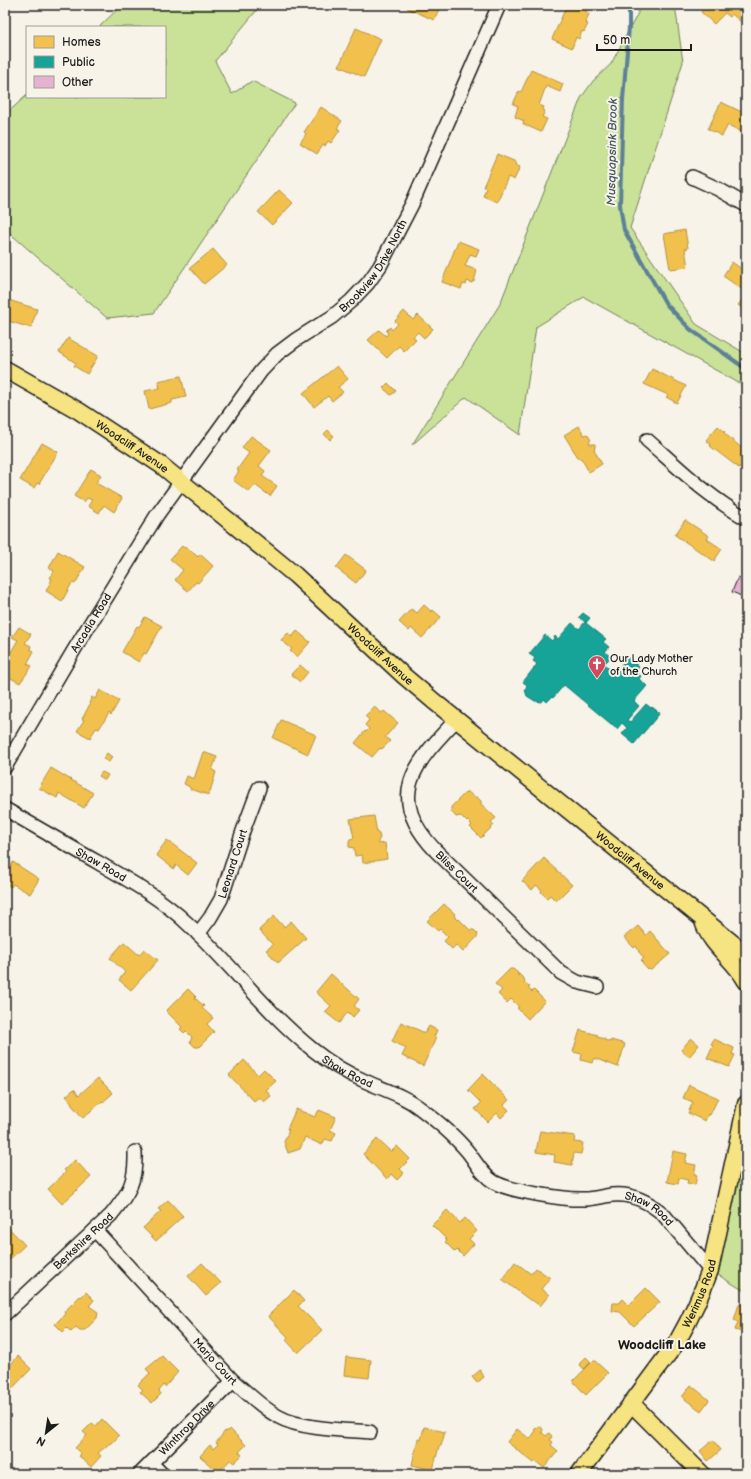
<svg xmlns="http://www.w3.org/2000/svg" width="751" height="1479" font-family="'Balsamiq Sans',sans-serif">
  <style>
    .green { fill: #c9e298; stroke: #727f5a }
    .homes { fill: #f2c14e; stroke: #b2903f }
    .public { fill: #17a398; stroke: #187a73 }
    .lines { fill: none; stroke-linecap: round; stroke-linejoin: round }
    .stream { stroke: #5d8096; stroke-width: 4 }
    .building { fill: #e5b3d1; stroke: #1c1c1c }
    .minor-casing { stroke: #1c1c1c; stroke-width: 16 }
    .major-casing { stroke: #1c1c1c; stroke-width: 19 }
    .minor { stroke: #f7f3e8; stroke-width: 13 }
    .major { stroke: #f6e381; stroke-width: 16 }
    .labels { text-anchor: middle; stroke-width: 4; stroke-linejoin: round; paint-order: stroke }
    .street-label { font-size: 11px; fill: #1c1c1c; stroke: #f7f3e8 }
    .poi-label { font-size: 11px; fill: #1c1c1c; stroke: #f7f3e8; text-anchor: start }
    .water-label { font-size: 12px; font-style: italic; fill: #425663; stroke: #f7f3e8 }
    .quarter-label { font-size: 13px; font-weight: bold; fill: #1c1c1c; stroke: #f7f3e8 }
  </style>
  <rect width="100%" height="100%" fill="#f7f3e8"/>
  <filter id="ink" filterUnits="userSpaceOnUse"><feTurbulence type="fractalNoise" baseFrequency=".025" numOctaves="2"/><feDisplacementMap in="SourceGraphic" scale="8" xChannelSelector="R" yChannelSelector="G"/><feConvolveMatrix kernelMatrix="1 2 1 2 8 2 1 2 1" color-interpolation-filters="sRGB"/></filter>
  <g filter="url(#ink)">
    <!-- green -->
    <path class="green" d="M122 5H261L215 61 232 94 252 81 295 103 154 313 107 318 5 229V115L27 95V97H165V27H99Z
      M638 5H675L683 62 630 228 696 324 746 354V387L584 297 536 327 520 435 466 397 412 445 500 304 581 98 593 81 611 64 638 13Z
      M746 1105V1292L710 1270Z"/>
    <!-- homes -->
    <path class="homes" d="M409 5H441L434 20 407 8Z
      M569 5 584 6 583 9 587 11 586 13 589 14 585 23 588 24 584 32 582 31 579 39 576 37 572 48 552 39 566 7 567 8Z
      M707 5H746V21L743 24 732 14 730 17 725 13 714 24 701 12Z
      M356 28 381 39 364 77 339 66Z
      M531 70 563 84 560 92 546 86 539 105 544 107 543 110 545 111 542 117 547 119 541 132 523 124 524 121 515 117 518 106 513 104 519 91 521 92Z
      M721 102 746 114V123L742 132 728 125 722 136 708 129Z
      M321 107 342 121 337 128 340 130 331 143 328 141 325 146 323 145 317 154 300 143 306 134 304 132Z
      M497 154 516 162 515 165 520 167 514 180 508 177 497 202 483 196 486 188 483 187Z
      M279 190 293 203 272 225 258 212Z
      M685 230 688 248 685 249 688 267 670 269 664 234Z
      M458 241 479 249 476 256 470 254 465 266 477 270 474 282 473 281 472 283 467 281 466 285 463 284 461 289 442 282Z
      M213 249 227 265 204 284 190 268Z
      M732 262 746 272V292L723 276Z
      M5 299 37 309 31 328 5 320Z
      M743 299 746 301V311L738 305Z
      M404 311 413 320 418 315 433 329 424 338 418 332 413 337 416 339 404 351 399 346 387 358 368 340 379 330 386 336 388 333 386 331 390 327 392 330 398 324 395 321Z
      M68 338 98 356 87 374 74 366 76 363 59 352Z
      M337 366 348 379 338 387 343 392 332 401 328 396 314 407 303 393Z
      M652 369 686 386 677 403 666 397 668 395 644 384Z
      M181 376 186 397 172 400V403L149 409 145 391 160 388 158 381Z
      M388 383 396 391 391 395 383 388Z
      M579 426 584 435 587 434 591 440 589 442 590 444H595V447L594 450 602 464 589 472 581 458 579 459 564 435Z
      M718 426 725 432 724 433 744 450 745 448 746 449V459L739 468 710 446 711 444 706 440Z
      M328 430 334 436 330 440 324 434Z
      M251 436 271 450 259 466 265 471 262 476 277 486 270 496 255 485 249 492 233 480 239 471 237 470 249 453 242 448Z
      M42 443 58 452 39 484 37 483 34 488 20 480Z
      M91 469 101 475 96 483 122 498 114 512 104 505 99 513 88 506 92 500 87 498 84 502 74 496Z
      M685 520 709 536 707 539 722 549 714 561 675 535Z
      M182 546 184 548 185 546 198 557 200 554 213 566 198 583 196 582 188 591 175 580 183 570 170 559Z
      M58 551 85 567 75 584 72 583 62 601 46 591 52 579 50 578 54 571 49 568Z
      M346 555 366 570 356 583 336 568Z
      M424 605 432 612 433 610 441 617 422 638 411 628 409 631 399 622 411 609 417 613Z
      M145 617 162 626 146 654 144 653 139 662 122 652 137 626 139 627Z
      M19 627 31 634 25 643 31 646 30 649 34 651 27 664 32 666 20 683 5 675V649L11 652 18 640 12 637Z
      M297 631 310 642 297 657 290 651 292 649 281 640 288 633 292 637Z
      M300 665 308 672 300 682 291 674Z
      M100 690 119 701 111 715 109 713 99 729 96 728 90 738 77 731 84 720 82 719 90 704 89 703 92 697 95 699Z
      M374 707 382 713 384 711 398 723 385 737 390 741 382 749 380 748 372 757 355 743 365 731 366 732 369 729 365 725 369 720 365 716Z
      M281 720 316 735 308 754 273 738Z
      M203 752 217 757 212 770 216 772 209 795 190 789V787L184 784 187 776 194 779Z
      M107 753 112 757 109 762 103 759Z
      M51 768 93 793 84 808 59 793 57 798 39 788Z
      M102 772 108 775 105 780 99 776Z
      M467 791 474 797H477L481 801V804L496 818 491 822 494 825 481 838 470 827 472 825 468 821 467 822 461 816 456 817 451 811V807Z
      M374 816 377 833 379 834 380 838 378 841V844L385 843 387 859 363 863 362 855 355 856 354 848 349 847V841L350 839 354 838 350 819Z
      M167 840 197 863 188 875 176 865 174 869 156 855Z
      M544 858 572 885 556 901 550 895 547 898 541 892 542 890 536 885 532 890 522 881Z
      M13 862 39 879 30 894 13 884 11 887 5 883V863L11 866Z
      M444 904 455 914 454 916 458 920 459 919 470 930H474L478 934 477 937 463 952 456 945 452 949 444 941 448 937 440 929 438 931 427 921Z
      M274 916 284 927 291 921 306 938 278 963 266 950 273 945 259 930Z
      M638 926 646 935 650 931 670 954 651 970 649 969 648 970 642 963 643 962 641 960 644 958 638 951H639L636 946 634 948 624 937Z
      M124 942 139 955 144 949 158 960 131 990 119 980 125 972 110 958Z
      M510 969H513L518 973V976L519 974 525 980 524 982 530 987 528 988 532 992 534 990 545 1001 528 1019 517 1008 519 1007 511 999 507 1003 498 994 502 990 495 984Z
      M331 974 359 999 354 1006 359 1010 353 1017 348 1012 339 1023 325 1012 331 1006 316 992Z
      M188 989 196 997 194 999 195 1000 196 999 204 1006 202 1008 213 1018 207 1024 214 1032 199 1047H195L190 1042 192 1037 186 1031 184 1033 180 1029 182 1027 166 1011Z
      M401 1022 425 1033 429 1026 437 1030 434 1037 436 1038 423 1066 402 1056 406 1048 392 1041Z
      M580 1030 598 1035 597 1037 605 1039 604 1040 611 1042V1040L625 1044 618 1067 594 1058 592 1063 581 1060 582 1054 573 1052Z
      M691 1038 699 1045 689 1057 681 1050Z
      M714 1039 734 1048 732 1054 735 1055 729 1067 707 1058 713 1045 711 1044Z
      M244 1060 258 1075 264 1069 276 1081 266 1090 271 1096 264 1102 259 1097 254 1101 229 1075Z
      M483 1074 509 1100 504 1105 509 1110 501 1118 497 1113 488 1122 475 1109 481 1103 468 1090Z
      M98 1078 113 1093 103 1102 102 1101 83 1118 71 1104 72 1103 66 1096 74 1089 79 1095Z
      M689 1085 718 1098 710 1115 708 1114 705 1121 688 1113 693 1102 683 1098Z
      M296 1109 315 1117 319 1110 336 1117 330 1130 336 1133 332 1141 325 1139 322 1145 305 1137 300 1149 288 1153 284 1142 289 1130 287 1129Z
      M540 1131 575 1136 574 1142 583 1143 581 1154 574 1153 572 1165 554 1162 555 1155 536 1152Z
      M377 1139 391 1152 397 1146 410 1159 400 1169 404 1173 397 1180 391 1174 387 1179 363 1154Z
      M673 1151 687 1154 685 1163 696 1165 694 1174 697 1175 695 1185 687 1183 688 1180 679 1178 678 1184 667 1182Z
      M75 1160 91 1177 62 1204 48 1189 66 1172 64 1170Z
      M168 1200 183 1216 156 1241 143 1228 161 1211 158 1209Z
      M447 1210 460 1223 465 1218 477 1231 469 1239 474 1244 463 1256 457 1250 455 1252 445 1242 447 1240 432 1225Z
      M5 1224 25 1245 8 1261 5 1258Z
      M515 1262 531 1274 536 1268 550 1278 541 1289 549 1295 540 1306 532 1300 531 1301 502 1279Z
      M202 1263 221 1283 206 1296 188 1276Z
      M646 1288 660 1302 634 1326 620 1312 612 1311 613 1303H619L623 1299 629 1305Z
      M294 1290 304 1301 298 1306 322 1330 298 1353 286 1340 288 1337 268 1316Z
      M86 1292 94 1300 89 1306 98 1312 97 1318 85 1330H80L76 1327 71 1332 67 1328 63 1332 55 1324 65 1314 64 1312 80 1296 81 1297Z
      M739 1304 746 1306V1333L735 1330 738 1322 734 1320Z
      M18 1356 31 1369 5 1396V1365L8 1363 10 1365Z
      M162 1356 178 1372 165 1387 164 1385 159 1391 161 1394 152 1403 140 1392 143 1390 138 1385 150 1373 146 1369Z
      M346 1357 371 1360 369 1378 344 1375Z
      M586 1357 591 1362 584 1369 579 1364Z
      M594 1360 608 1373 586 1395 573 1381Z
      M480 1370 484 1377 477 1383 472 1377Z
      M691 1385 709 1400 701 1411 682 1397Z
      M102 1419 119 1436 111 1444 110 1443 98 1453 101 1456 91 1467 79 1456 81 1454 75 1448 87 1435 83 1432 92 1423 96 1426Z
      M539 1426 543 1429 542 1433 546 1436 549 1433 552 1436 550 1440 553 1442 551 1445 558 1451 544 1468 535 1461 534 1463 507 1442 517 1429 530 1439 535 1432 534 1430 537 1427Z
      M424 1427 445 1432 441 1446H439L433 1470 412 1465 418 1439 421 1440Z
      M230 1429 246 1445 239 1452 242 1455 234 1463 230 1460 218 1473 200 1456 210 1445 213 1449 218 1444 216 1443 225 1431H227Z
      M713 1440 721 1450 708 1461 700 1451Z"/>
    <!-- public -->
    <path class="public" d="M583 613 590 618 586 623 606 639 603 642 609 647 605 652 611 657 604 664 614 673 628 657 639 667 635 672 641 676 639 679 647 686 634 701 639 706 627 720 630 722 646 704 651 708 652 707 660 713 634 744 622 734 627 728 622 723 617 729 564 685 553 698 552 697 547 702 544 699 542 702 535 701 527 696 525 690 527 685 523 682 537 664 533 661 535 658 529 654 545 635 552 641 555 636 558 639 572 623 579 629 585 622 579 617Z"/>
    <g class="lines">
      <!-- stream -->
      <path class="stream" d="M629 5V27L623 99 620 205 624 230 666 304 690 329 746 369"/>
    </g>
    <!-- building -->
    <path class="building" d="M738 577 746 581V598L732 592Z"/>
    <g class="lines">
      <!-- minor casing -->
      <g class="minor-casing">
        <g id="minor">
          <path d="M692 177 718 189 746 205"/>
          <path d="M647 440C679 468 709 498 746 518"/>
          <path id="s1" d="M456 720C414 764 384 797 436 851L561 973 577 982 597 987"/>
          <path id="s2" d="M5 767 74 650 157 515 261 371 277 354 297 339 332 317 351 301 368 283 380 266 412 204 499 5"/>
          <path id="s3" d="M5 809C36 827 67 845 99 863 130 881 162 899 188 924 231 964 266 1012 312 1049 328 1062 348 1074 367 1082 385 1090 405 1096 421 1109 437 1121 455 1136 468 1152 476 1162 482 1175 494 1182 509 1191 566 1200 584 1199 593 1199 603 1196 612 1195 631 1193 649 1202 663 1214L710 1270"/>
          <path id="s4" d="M198 934 210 918 221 899 243 831 259 788"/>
          <path id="s5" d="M95 1230 233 1381C248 1393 262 1408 279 1417 300 1429 345 1430 370 1432"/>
          <path id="s6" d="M5 1314 111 1215C129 1193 136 1182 135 1152"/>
          <path d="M151 1463 162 1474"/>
          <path id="s7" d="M140 1474 233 1381"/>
        </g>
      </g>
      <!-- major casing -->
      <g class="major-casing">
        <g id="major">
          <path id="s8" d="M5 369 79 411 161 465 295 575 404 676 436 703 746 954"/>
          <path d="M704 924C712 947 735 960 746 981"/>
          <path d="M631 1403 702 1474"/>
          <path id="s9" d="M579 1474 677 1342C690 1319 701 1296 710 1270L746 1104"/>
        </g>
      </g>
      <!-- minor -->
      <use href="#minor" class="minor"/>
      <!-- major -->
      <use href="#major" class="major"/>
    </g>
  </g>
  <!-- icons -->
  <defs>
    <g id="church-pin" transform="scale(0.9)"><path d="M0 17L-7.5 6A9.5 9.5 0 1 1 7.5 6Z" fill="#d1495b" stroke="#f7f3e8"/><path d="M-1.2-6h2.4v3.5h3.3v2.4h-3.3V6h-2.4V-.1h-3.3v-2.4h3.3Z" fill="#fff"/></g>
  </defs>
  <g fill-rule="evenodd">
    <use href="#church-pin" x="597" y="664"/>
  </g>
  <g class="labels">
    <!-- street labels -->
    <g class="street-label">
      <text dy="4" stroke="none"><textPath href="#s2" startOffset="628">Brookview Drive North</textPath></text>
      <text dy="4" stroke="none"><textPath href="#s8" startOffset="149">Woodcliff Avenue</textPath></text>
      <text dy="4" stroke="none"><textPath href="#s2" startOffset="168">Arcadia Road</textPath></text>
      <text dy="4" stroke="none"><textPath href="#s8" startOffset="473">Woodcliff Avenue</textPath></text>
      <text dy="4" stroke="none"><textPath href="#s8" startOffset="797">Woodcliff Avenue</textPath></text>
      <text dy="4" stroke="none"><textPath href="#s4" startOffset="79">Leonard Court</textPath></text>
      <text dy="4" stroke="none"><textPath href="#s3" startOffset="111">Shaw Road</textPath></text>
      <text dy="4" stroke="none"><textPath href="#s1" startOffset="184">Bliss Court</textPath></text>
      <text dy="4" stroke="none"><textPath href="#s3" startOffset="435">Shaw Road</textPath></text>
      <text dy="4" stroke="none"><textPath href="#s3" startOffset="783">Shaw Road</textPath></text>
      <text dy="4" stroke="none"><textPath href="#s6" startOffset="107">Berkshire Road</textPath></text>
      <text dy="4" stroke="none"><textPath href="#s9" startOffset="218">Werimus Road</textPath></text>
      <text dy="4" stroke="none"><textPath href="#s5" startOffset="178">Marjo Court</textPath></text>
      <text dy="4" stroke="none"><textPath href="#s7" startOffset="66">Winthrop Drive</textPath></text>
    </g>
    <!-- poi labels -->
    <g class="poi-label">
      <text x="610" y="662">Our Lady Mother<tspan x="610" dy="13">of the Church</tspan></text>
    </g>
    <!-- water labels -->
    <g class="water-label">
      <text transform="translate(612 152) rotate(-89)" y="4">Musquapsink Brook</text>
    </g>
    <!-- quarter labels -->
    <g class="quarter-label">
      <text x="662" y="1349">Woodcliff Lake</text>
    </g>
  </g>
  <!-- margin -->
  <rect width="751" height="1479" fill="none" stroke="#f7f3e8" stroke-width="20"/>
  <rect x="10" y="10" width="731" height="1459" fill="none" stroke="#1c1c1c" stroke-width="1.5" filter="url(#ink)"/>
  <!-- legend -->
  <rect x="26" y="26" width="140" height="72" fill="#f7f3e8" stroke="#9f9d96"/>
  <rect x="34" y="36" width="20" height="12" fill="#f2c14e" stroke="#9f9d96"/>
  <text x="62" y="46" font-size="12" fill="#1c1c1c">Homes</text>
  <rect x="34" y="56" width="20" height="12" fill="#17a398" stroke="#9f9d96"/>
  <text x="62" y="66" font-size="12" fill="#1c1c1c">Public</text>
  <rect x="34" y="76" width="20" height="12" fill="#e5b3d1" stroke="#9f9d96"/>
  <text x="62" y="86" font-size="12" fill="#1c1c1c">Other</text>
  <!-- north arrow -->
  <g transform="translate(46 1433) rotate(210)" stroke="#f7f3e8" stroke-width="3" paint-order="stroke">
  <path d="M0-3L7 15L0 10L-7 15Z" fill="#1c1c1c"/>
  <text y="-6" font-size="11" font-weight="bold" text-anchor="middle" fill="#1c1c1c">N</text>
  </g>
  <!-- scale -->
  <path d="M597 44v6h94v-6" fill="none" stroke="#1c1c1c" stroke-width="2"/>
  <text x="603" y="44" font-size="12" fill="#1c1c1c" stroke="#f7f3e8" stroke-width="3" paint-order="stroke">50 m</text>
</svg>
